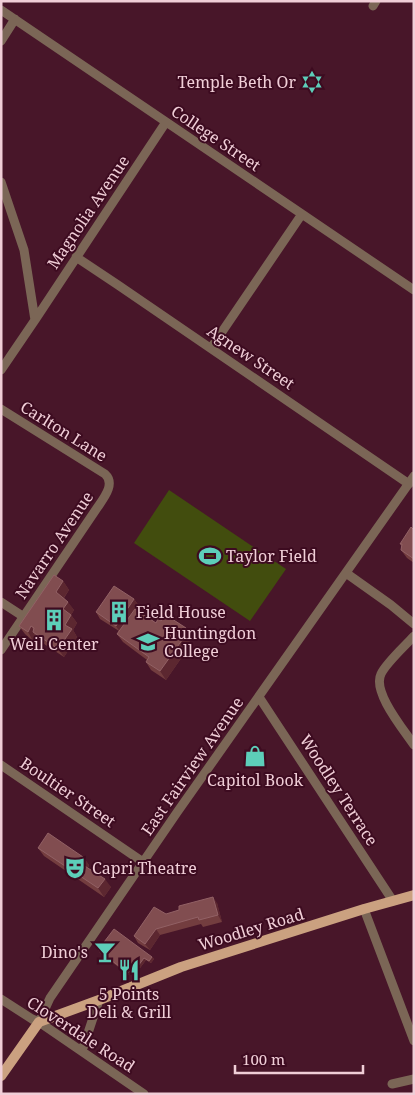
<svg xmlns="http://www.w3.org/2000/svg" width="415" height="1095" font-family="'Noto Serif',serif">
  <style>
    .green { fill: #424d0e }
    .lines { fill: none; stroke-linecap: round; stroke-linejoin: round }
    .minor { stroke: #7b6656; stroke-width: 9 }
    .major { stroke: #cba180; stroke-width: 10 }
    .wall { fill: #733d3f }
    .shaded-wall { fill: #5c2730 }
    .building { fill: #814d50; stroke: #926165 }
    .labels { text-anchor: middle; stroke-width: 4; stroke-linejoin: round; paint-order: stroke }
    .poi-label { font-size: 16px; fill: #f0ced7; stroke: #3d0b20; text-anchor: start }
    .street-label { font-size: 16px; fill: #f0ced7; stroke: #3d0b20 }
  </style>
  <rect width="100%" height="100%" fill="#481629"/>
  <!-- green -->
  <path class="green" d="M169 490 286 569 250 621 134 543Z"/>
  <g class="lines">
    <!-- minor -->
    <path class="minor" d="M373 6 376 1
      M1 10 414 290
      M1 41 15 19
      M1 182 24 250 35 320 1 370
      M76 257 118 285 409 484
      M35 320 166 122
      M211 348 302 214
      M1 409 105 474C116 484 103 499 97 508L1 650
      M346 573 391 605 414 624
      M1 602 24 617
      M414 636C405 646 386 663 381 674 372 692 404 730 414 745
      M259 697 393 901
      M1 765 143 862
      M364 909 414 1041
      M1 999 32 1019 39 1022 144 1094
      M39 1022 50 998 178 811 414 476
      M82 1051 99 1000
      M392 1084 414 1079"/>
    <!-- major -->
    <path class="major" d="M1 1076 39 1022 99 1000 181 967 364 909 414 895"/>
  </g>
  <!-- wall -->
  <path class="wall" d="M414 528V563L407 558 401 550 402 546 400 544Z
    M63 581 69 590 64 598 74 610 71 615 77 623 73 630 77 637 64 657 38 640 36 637 33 641 25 634 19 626Z
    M134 599 139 606 136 609 156 623 192 637 189 642 191 644 166 680 151 670 146 662 147 660 123 642 117 634 119 631 100 619 96 612Z
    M38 848 83 857 89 865 88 868 111 887 104 897 44 856Z
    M217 903 222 922 203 927 201 924 160 935 150 950 138 943 134 936 166 914Z
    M98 950 152 957 154 959 151 963 146 960 140 968 136 966 129 975 100 953Z"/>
  <!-- shaded-wall -->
  <path class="shaded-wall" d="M63 581 69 590 62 600 56 592Z
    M134 599 139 606 120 632 116 626Z
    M68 602 74 610 69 618 63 609Z
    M71 615 77 623 73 630 77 637 64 657 58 649 65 625Z
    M31 626 37 635 33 632 36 637 33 641 28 632Z
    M186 628 192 637 189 642 191 644 166 680 160 671Z
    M83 857 89 865 86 871 80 863Z
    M105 879 111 887 104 897 98 888Z
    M213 897 217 903 222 922 218 915Z
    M156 929 160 935 150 950 145 944Z
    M152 957 154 959 151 963 149 961Z
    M144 958 146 960 140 968 138 966Z
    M135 963 136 966 129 975 128 973Z"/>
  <!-- building -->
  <path class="building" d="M411 527 413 529 414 528V559L401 550 402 544H400Z
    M54 575 63 581 56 592 68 602 63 609 71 615 65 625 72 629 58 649 33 632 34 628 31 626 28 632 19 626Z
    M114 586 134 599 116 626 96 612Z
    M135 609 156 623 158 619 161 621 166 615 186 628 182 634 185 636 160 671 146 662 149 657 117 634Z
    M48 833 83 857 80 863 105 879 98 888 38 848Z
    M213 897 218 915 199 920 198 917 156 929 145 944 134 936 154 907 166 914 179 910V906Z
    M114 929 152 957 149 961 144 958 138 966 135 963 128 973 98 950Z"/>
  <!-- icons -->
  <defs>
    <g id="synagogue-bare" transform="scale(1.725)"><path d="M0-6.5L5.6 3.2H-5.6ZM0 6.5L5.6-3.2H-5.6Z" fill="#5dceb9" stroke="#3d0b20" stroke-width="2.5" paint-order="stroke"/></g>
    <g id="stadium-bare" transform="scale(1.725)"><path d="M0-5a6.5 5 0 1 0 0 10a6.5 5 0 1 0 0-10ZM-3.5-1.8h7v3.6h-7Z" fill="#5dceb9" stroke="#3d0b20" stroke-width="2.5" paint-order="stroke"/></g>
    <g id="building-bare" transform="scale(1.725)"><path d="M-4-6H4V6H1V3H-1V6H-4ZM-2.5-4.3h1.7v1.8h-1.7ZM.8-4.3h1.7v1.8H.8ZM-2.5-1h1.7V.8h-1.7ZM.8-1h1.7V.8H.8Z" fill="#5dceb9" stroke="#3d0b20" stroke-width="2.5" paint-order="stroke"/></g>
    <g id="university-bare" transform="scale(1.725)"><path d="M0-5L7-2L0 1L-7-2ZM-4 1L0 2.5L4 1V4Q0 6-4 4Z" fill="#5dceb9" stroke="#3d0b20" stroke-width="2.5" paint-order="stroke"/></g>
    <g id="shop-bare" transform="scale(1.725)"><path d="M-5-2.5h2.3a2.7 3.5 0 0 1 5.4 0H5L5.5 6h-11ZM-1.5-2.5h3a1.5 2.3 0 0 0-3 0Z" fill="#5dceb9" stroke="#3d0b20" stroke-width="2.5" paint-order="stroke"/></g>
    <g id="theatre-bare" transform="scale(1.725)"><path d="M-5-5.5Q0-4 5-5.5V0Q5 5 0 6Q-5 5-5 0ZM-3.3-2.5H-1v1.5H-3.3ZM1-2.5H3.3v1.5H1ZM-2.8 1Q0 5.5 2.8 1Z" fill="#5dceb9" stroke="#3d0b20" stroke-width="2.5" paint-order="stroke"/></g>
    <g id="bar-bare" transform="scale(1.725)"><path d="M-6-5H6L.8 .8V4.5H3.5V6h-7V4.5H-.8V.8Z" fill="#5dceb9" stroke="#3d0b20" stroke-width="2.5" paint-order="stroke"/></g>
    <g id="restaurant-bare" transform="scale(1.725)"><path d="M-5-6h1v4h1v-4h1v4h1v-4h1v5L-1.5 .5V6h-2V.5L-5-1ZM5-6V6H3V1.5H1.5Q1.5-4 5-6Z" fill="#5dceb9" stroke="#3d0b20" stroke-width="2.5" paint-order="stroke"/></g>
  </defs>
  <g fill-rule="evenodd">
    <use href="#synagogue-bare" x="312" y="82"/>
    <use href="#stadium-bare" x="210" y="556"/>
    <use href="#building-bare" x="119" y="612"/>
    <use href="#building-bare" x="54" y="620"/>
    <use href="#university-bare" x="148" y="642"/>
    <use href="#shop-bare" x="255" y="756"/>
    <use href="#theatre-bare" x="75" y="868"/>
    <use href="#bar-bare" x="105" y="952"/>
    <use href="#restaurant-bare" x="129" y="970"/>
  </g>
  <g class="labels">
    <!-- poi labels -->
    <g class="poi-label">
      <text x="296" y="88" text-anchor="end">Temple Beth Or</text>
      <text x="226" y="562">Taylor Field</text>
      <text x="136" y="618">Field House</text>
      <text x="164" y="639">Huntingdon<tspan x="164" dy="18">College</tspan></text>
      <text x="54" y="650" text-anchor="middle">Weil Center</text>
      <text x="255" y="786" text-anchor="middle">Capitol Book</text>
      <text x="92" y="874">Capri Theatre</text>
      <text x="88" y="958" text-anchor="end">Dino's</text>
      <text x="129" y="1000" text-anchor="middle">5 Points<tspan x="129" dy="18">Deli &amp; Grill</tspan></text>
    </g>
    <!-- street labels -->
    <g class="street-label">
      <text transform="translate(216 138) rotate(34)" y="6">College Street</text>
      <text transform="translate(88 212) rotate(-56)" y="6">Magnolia Avenue</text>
      <text transform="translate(251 357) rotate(34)" y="6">Agnew Street</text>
      <text transform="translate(64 431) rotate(32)" y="6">Carlton Lane</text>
      <text transform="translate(54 545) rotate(-56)" y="6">Navarro Avenue</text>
      <text transform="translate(192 766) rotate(-55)" y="6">East Fairview Avenue</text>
      <text transform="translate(339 790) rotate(57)" y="6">Woodley Terrace</text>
      <text transform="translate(68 792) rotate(34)" y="6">Boultier Street</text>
      <text transform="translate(251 929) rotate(-17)" y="6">Woodley Road</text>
      <text transform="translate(81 1034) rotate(33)" y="6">Cloverdale Road</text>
    </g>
  </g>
  <!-- border -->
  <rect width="415" height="1095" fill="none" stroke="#f0ced7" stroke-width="5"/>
  <!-- scale -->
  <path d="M235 1065v8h128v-8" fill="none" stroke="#f0ced7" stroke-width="2.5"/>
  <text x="242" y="1065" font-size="15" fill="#f0ced7" stroke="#3d0b20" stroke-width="4" paint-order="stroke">100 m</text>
</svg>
